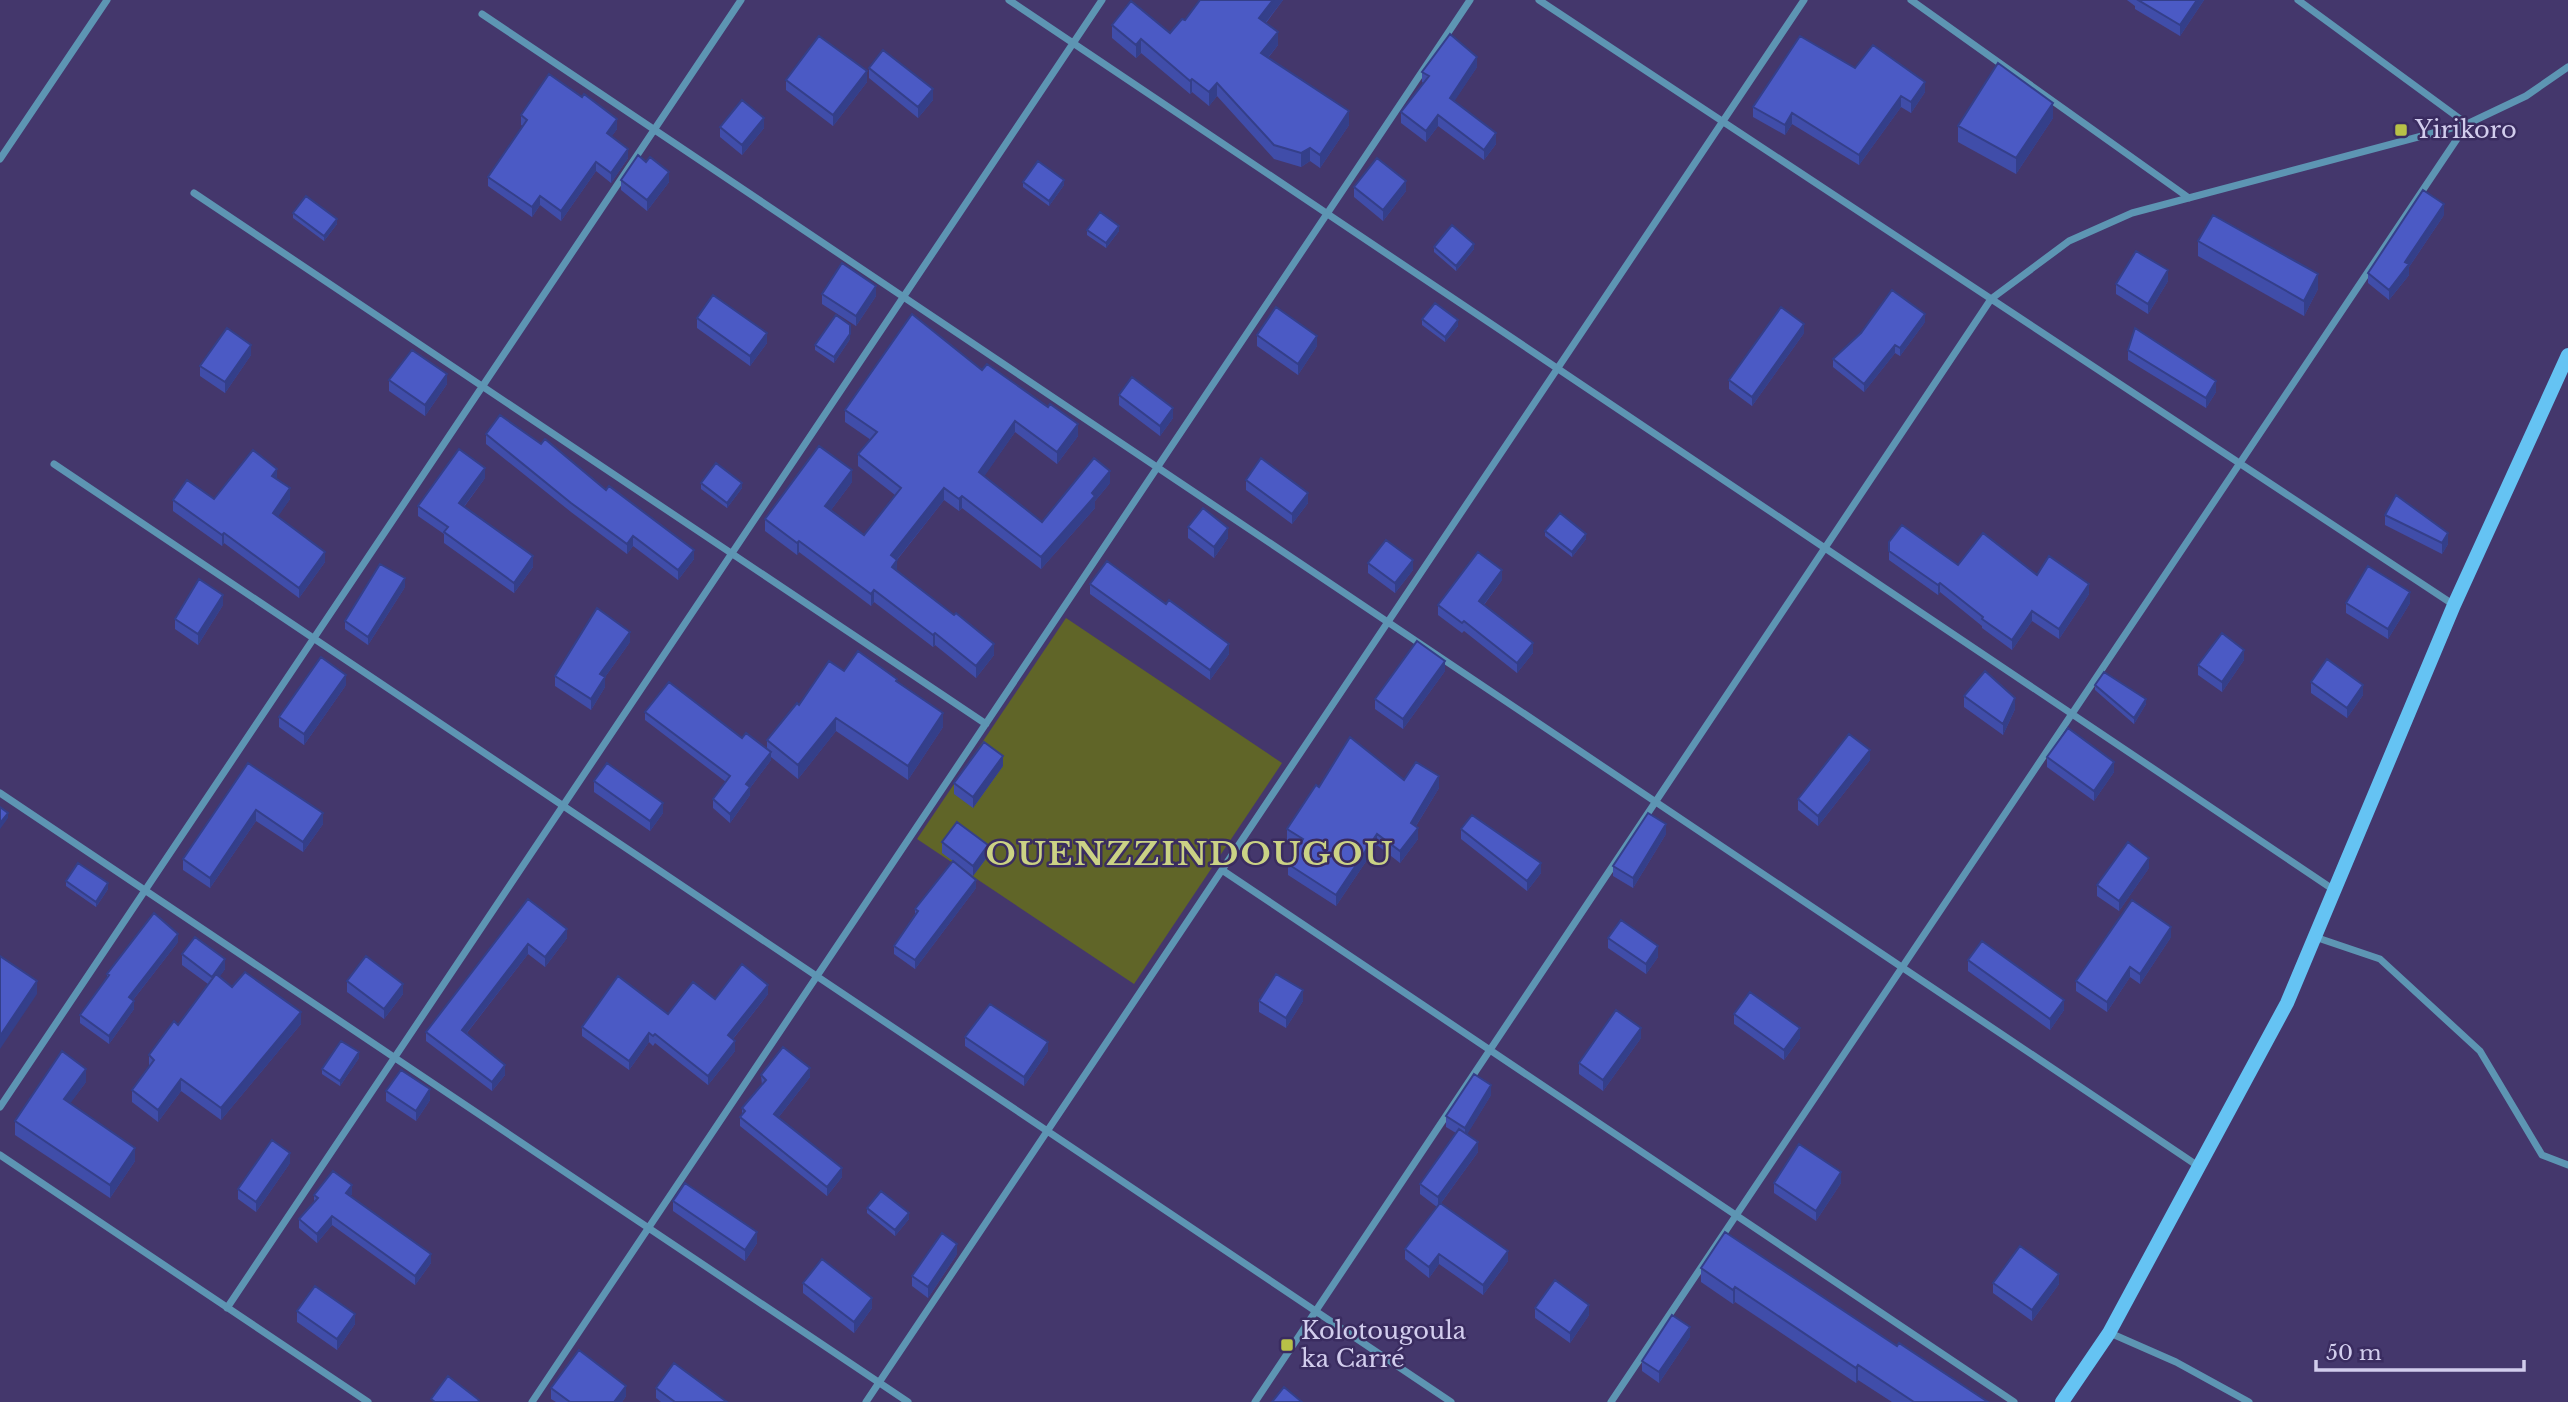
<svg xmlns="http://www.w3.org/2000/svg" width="2568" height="1402" font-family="'Libre Baskerville',serif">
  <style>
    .green { fill: #606528 }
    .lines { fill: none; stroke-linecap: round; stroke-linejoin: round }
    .street { stroke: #5d95b3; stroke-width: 7 }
    .secondary { stroke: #65c3f3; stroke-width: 14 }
    .wall { fill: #404da9 }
    .shaded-wall { fill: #343f8a }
    .building { fill: #4b5ac5; stroke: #343f8a; stroke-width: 2 }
    .poi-dot { fill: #b8c147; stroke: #3a2c60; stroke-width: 2.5 }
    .labels { text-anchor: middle; stroke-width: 5; stroke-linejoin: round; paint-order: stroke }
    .poi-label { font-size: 24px; fill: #d2cded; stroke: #3a2c60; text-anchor: start }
    .district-label { font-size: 32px; font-weight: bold; letter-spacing: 2px; fill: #cbd285; stroke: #3a2c60 }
  </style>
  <rect width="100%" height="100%" fill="#44376c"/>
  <!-- green -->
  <path class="green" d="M1066 618 1282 763 1134 984 917 839Z"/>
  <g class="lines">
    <!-- street -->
    <path class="street" d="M1009 0 2334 890
      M1539 0 2454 605
      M1911 0 2189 198
      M482 14 2198 1166
      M0 159 107 0
      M194 193 986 724
      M54 464 1451 1402
      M0 793 908 1402
      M1222 870 2014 1402
      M2315 937 2380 959 2480 1051 2542 1155 2568 1165
      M0 1107 741 0
      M0 1155 368 1402
      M227 1308 1102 0
      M2110 1333 2176 1362 2249 1402
      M532 1402 1470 0
      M866 1402 1804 0
      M1255 1402 1991 299 2069 241 2132 213 2467 124 2526 96 2568 67
      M1611 1402 2467 124 2298 0"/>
    <!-- secondary -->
    <path class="secondary" d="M2062 1402 2109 1333 2287 1003 2454 605 2568 355"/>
  </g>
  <!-- wall -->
  <path class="wall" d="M1200 0H1283L1266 23 1278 45 1268 58 1349 125 1320 168 1310 161 1301 167 1274 159 1217 96 1209 106 1192 92 1190 94 1141 53 1136 58 1112 38V25L1170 33 1185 20Z
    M2127 0H2204L2180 36 2135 9V6Z
    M1477 67 1454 101 1496 144 1484 160 1438 126 1426 142 1401 123V112L1424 83 1422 82V72Z
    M869 68 933 100 918 118 869 78Z
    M1855 68 1925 92 1911 113 1901 107 1859 165 1792 124 1785 135 1753 117V107Z
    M786 80 867 82 833 126 786 90Z
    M521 115 617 129 611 137 628 158 611 183 596 171 561 221 540 205 532 217 488 186V177L523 126 521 125Z
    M2053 118 2016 174 1958 142V126Z
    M720 127 764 128 742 155 720 137Z
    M646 162 669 182 647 211 621 190V180Z
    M1023 182 1064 185 1049 206 1023 187Z
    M1354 187 1406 191 1383 221 1354 197Z
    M293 213 337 224 324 241 293 218Z
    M2444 215 2409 267V275L2389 300 2368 283V273Z
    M1087 230 1119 231 1106 248 1087 235Z
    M2198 241 2318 289 2304 316 2198 256Z
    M1434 247 1474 249 1456 271 1434 252Z
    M2168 281 2148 314 2116 294V284Z
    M822 294 876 296 856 326 822 304Z
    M697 318 767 343 750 366 697 328Z
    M1422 319 1458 326 1445 342 1422 325Z
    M1925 322 1900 356 1895 353 1864 392 1833 367V359Z
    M1804 333 1752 406 1729 389V380Z
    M1257 335 1317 346 1298 375 1257 346Z
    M850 339 834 363 815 350V345Z
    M2128 350 2216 392 2206 408 2128 360Z
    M251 355 225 393 200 376V366Z
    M982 370 1078 436 1057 464 1015 432 984 476 1042 522 1110 483 1095 501V508L1041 569 962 508 959 511 944 500 897 560V571L994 655 976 678 935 645 933 647 874 602 871 606 799 552 797 555 765 531V519L852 482 831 510 864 535 895 495 858 466V454L871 440 845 422V410Z
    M389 380 447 384 425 416 389 391Z
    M1119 395 1173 418 1160 436 1119 405Z
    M486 434 606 490 694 559 678 580 633 546 627 554 571 512 486 444Z
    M485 478 464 507 533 567 514 593 444 543V534L418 516V506Z
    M277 479 290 499 277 517 325 562 299 598 224 543 222 546 173 511V500L214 499Z
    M1246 480 1308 503 1292 524 1246 490Z
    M701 483 742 488 727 508 701 489Z
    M2385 515 2448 544 2442 554 2385 525Z
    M1188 527 1228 538 1214 558 1188 538Z
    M1545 531 1586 539 1572 557 1545 536Z
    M1889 542 1958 565 2037 575 2089 594 2059 639 2032 621 2012 650 1982 628V626L1940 592 1938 595 1889 560Z
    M1368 563 1413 570 1395 593 1368 573Z
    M1502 580 1484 605 1533 653 1517 673 1464 631 1462 633 1438 615V605Z
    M1090 584 1229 654 1210 680 1090 594Z
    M405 587 368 645 345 629V621Z
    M2346 603H2410L2388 639 2346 613Z
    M223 605 198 645 175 629V619Z
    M630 642 605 677V687L591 710 555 686V676Z
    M2244 660 2222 692 2198 675V665Z
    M844 671 897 682 943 727 908 780 836 731 798 779 771 757V760L750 788V795L730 823 713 808V799L726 782 645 720V712L742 738 767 749V740L799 705Z
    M1445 671 1403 729 1375 709V699Z
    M2311 682 2363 695 2347 718 2311 693Z
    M346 685 304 745 279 727V717Z
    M2095 685 2146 704 2134 724 2095 690Z
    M1964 696 2015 709 2003 735 1964 707Z
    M2047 757 2114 772 2094 801 2047 767Z
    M1870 760 1818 826 1798 810V799Z
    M248 763 323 824 303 852 256 821 210 888 183 870V859Z
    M1003 766 973 808 954 794V783Z
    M1404 780 1439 788 1416 826 1418 839 1400 863 1377 845 1336 906 1288 875V864L1298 847 1287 840V829L1319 787Z
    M594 781 663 813 650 831 594 792Z
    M1461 829 1541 873 1527 891 1461 839Z
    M1666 834 1633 888 1613 876V866Z
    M942 842 988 856 973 876 942 853Z
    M2149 868 2119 911 2097 896V885Z
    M66 881 108 889 96 907 66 886Z
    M976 888 915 969 894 954V946L915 914V909Z
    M528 899 567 938 545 967 528 954 467 1033 505 1075 492 1091 426 1041V1032Z
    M2171 937 2140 984 2130 977 2107 1012 2076 991V981Z
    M1608 938 1658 957 1646 974 1608 948Z
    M178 942 133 1000 134 1009 109 1044 80 1023V1015L107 978V974Z
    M182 954 225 969 219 977 232 987 301 1024 221 1120 181 1091 158 1122 132 1102V1090L149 1067V1055L178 1025 208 984 182 965Z
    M1968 960 2064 1010 2050 1030 1968 971Z
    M347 981 403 994 384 1019 347 992Z
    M768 994 733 1039 735 1051 708 1085 655 1043 653 1046 649 1042 629 1070 582 1036V1027L668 1014 715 999Z
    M1259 1001H1303L1286 1028 1259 1012Z
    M1734 1014 1800 1038 1784 1060 1734 1024Z
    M965 1037 1048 1051 1024 1086 965 1046Z
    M1641 1038 1603 1091 1579 1074V1063Z
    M359 1058 340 1086 322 1074V1069Z
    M761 1075 810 1077 778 1118 842 1177 827 1196 740 1126V1117L742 1114V1108L762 1085Z
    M86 1082 70 1103 135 1161 110 1198 15 1135V1121Z
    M386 1091 430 1100 416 1121 386 1101Z
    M1491 1095 1467 1134 1478 1152 1441 1203 1508 1261 1483 1295 1439 1264 1429 1278 1405 1259V1249L1437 1207 1420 1194V1184L1456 1133 1446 1127V1116Z
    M290 1163 256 1212 238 1199V1189Z
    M1774 1183H1841L1816 1221 1774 1193Z
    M352 1194 350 1196 431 1263 415 1285 332 1225 317 1243 299 1228V1219L314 1202V1195Z
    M673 1201 757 1243 745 1261 673 1211Z
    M867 1208 909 1219 895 1236 867 1213Z
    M957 1254 928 1298 912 1286V1276Z
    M1701 1268 1897 1346 1988 1402H1892L1858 1380 1856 1383 1735 1302 1733 1304 1701 1282Z
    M803 1283 872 1308 854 1333 803 1293Z
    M1993 1283 2059 1284 2032 1321 1993 1293Z
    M1535 1308 1589 1315 1570 1343 1535 1318Z
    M297 1311 355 1324 337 1350 297 1322Z
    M1690 1337 1659 1383 1642 1371V1361Z
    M551 1388 626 1396 622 1402H556L551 1399Z
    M656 1388 727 1402H661L656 1398Z"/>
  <!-- shaded-wall -->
  <path class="shaded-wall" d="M1273 0H1283L1259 31V18Z
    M2197 0H2204L2180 36V25Z
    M1278 32V45L1261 66V53Z
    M1141 39V53L1136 58V45Z
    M1477 57V67L1450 108V98Z
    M867 71V82L833 126V115Z
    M1192 79V92L1190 94V81Z
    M1925 82V92L1911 113V102Z
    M1217 83V96L1209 106V92Z
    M933 89V100L918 118V107Z
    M1901 96V107L1859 165V155Z
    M2053 103V118L2016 174V158Z
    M1349 111V125L1320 168V155Z
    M1792 113V124L1785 135V125Z
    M1438 115V126L1426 142V131Z
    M764 118V128L742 155V145Z
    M617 119V129L607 143V133Z
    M1496 133V144L1484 160V150Z
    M1310 148V161L1301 167V153Z
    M628 149V158L611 183V173Z
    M596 162V171L561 221V211Z
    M669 172V182L647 211V200Z
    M1064 180V185L1049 206V201Z
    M1406 181V191L1383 221V210Z
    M540 196V205L532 217V207Z
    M2444 204V215L2409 267V275L2389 300V290L2405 262Z
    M337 219V224L324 241V236Z
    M1119 226V231L1106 248V243Z
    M1474 244V249L1456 271V266Z
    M2168 270V281L2148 314V304Z
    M2318 274V289L2304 316V301Z
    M876 286V296L856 326V316Z
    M1925 314V322L1900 356V348Z
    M1458 320V326L1445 342V337Z
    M1804 324V333L1752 406V397Z
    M767 333V343L750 366V356Z
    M850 334V339L834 363V357Z
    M1317 336V346L1298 375V364Z
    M251 345V355L225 393V382Z
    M1895 345V353L1864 392V384Z
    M447 374V384L425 416V405Z
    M2216 381V392L2206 408V398Z
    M1173 408V418L1160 436V426Z
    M1015 421V432L979 484V472Z
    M1078 424V436L1057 464V452Z
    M485 468V478L459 513V503Z
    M277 469V479L272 476Z
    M852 470V482L825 518V506Z
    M1110 471V483L1095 501V508L1041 569V557Z
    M742 483V488L727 508V503Z
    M290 488V499L273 524V513Z
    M944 488V500L891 567V555Z
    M1308 493V503L1292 524V514Z
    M962 496V508L959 511V499Z
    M1228 528V538L1214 558V547Z
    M224 533V543L222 546V535Z
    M2448 533V544L2442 554V543Z
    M1586 534V539L1572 557V552Z
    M633 536V546L627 554V544Z
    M799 541V552L797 555V543Z
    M694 550V559L678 580V570Z
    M325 552V562L299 598V588Z
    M533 556V567L514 593V583Z
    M897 560V572L892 567Z
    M1413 560V570L1395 593V583Z
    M1502 570V580L1479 611V601Z
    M405 578V587L368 645V637Z
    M1940 583V592L1938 595V585Z
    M2089 584V594L2059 639V629Z
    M874 590V602L871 606V594Z
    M2410 592V603L2388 639V629Z
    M223 595V605L198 645V634Z
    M2032 611V621L2012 650V640Z
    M630 632V642L600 684V674Z
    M935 633V645L933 647V635Z
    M1533 643V653L1517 673V663Z
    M994 644V655L976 678V666Z
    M1229 644V654L1210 680V670Z
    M2244 650V660L2222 692V682Z
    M1445 661V671L1403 729V719Z
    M346 675V685L304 745V734Z
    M605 677V687L591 710V699Z
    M2363 685V695L2347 718V708Z
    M2015 698V709L2003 735V724Z
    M2146 699V704L2134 724V718Z
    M943 713V727L908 780V766Z
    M836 718V731L798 779V765Z
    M1870 750V760L1818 826V816Z
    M771 752V760L750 788V795L730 823V814L746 784Z
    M1003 756V766L973 808V797Z
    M2114 762V772L2094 801V791Z
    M1439 776V788L1411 834V823Z
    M663 803V813L650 831V821Z
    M256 810V821L210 888V878Z
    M8 813V818L0 829V823Z
    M323 813V824L303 852V842Z
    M1666 824V834L1633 888V878Z
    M1418 828V839L1400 863V851Z
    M1377 834V845L1336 906V895Z
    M988 845V856L973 876V866Z
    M2149 858V868L2119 911V901Z
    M1541 863V873L1527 891V881Z
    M976 880V888L915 969V960Z
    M108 883V889L96 907V902Z
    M2171 927V937L2140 984V974Z
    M567 929V938L545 967V957Z
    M178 934V942L129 1005V997Z
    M528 944V954L462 1039V1030Z
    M1658 946V957L1646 974V964Z
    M225 959V969L212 988V977Z
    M2130 967V977L2107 1012V1002Z
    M37 981V994L0 1049V1036Z
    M403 984V994L384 1019V1009Z
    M768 985V994L728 1045V1035Z
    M1303 990V1001L1286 1028V1018Z
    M2064 1000V1010L2050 1030V1019Z
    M134 1001V1009L109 1044V1036Z
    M301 1012V1024L221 1120V1108Z
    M1641 1028V1038L1603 1091V1080Z
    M1800 1028V1038L1784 1060V1050Z
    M649 1033V1042L629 1070V1061Z
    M735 1041V1051L708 1085V1076Z
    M1048 1042V1051L1024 1086V1077Z
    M359 1052V1058L340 1086V1081Z
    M505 1065V1075L492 1091V1082Z
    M810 1068V1077L774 1123V1114Z
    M86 1069V1082L64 1112V1099Z
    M181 1079V1091L158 1122V1110Z
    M1491 1085V1095L1465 1138V1128Z
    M430 1089V1100L416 1121V1111Z
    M1478 1142V1152L1438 1207V1197Z
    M135 1148V1161L110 1198V1185Z
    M290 1153V1163L256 1212V1202Z
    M842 1168V1177L827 1196V1187Z
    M1841 1172V1183L1816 1221V1211Z
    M352 1185V1194L346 1201V1193Z
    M909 1213V1219L895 1236V1230Z
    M332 1216V1225L317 1243V1234Z
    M757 1232V1243L745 1261V1250Z
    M957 1244V1254L928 1298V1287Z
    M1508 1251V1261L1483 1295V1285Z
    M431 1254V1263L415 1285V1276Z
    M1439 1254V1264L1429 1278V1267Z
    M2059 1274V1284L2032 1321V1310Z
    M1735 1287V1302L1733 1304V1290Z
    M872 1298V1308L854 1333V1322Z
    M1589 1305V1315L1570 1343V1333Z
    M355 1314V1324L337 1350V1339Z
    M1690 1327V1337L1659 1383V1372Z
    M1858 1365V1380L1856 1383V1368Z
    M626 1386V1396L622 1402H614Z"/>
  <!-- building -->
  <path class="building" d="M1200 0H1273L1259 18 1278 32 1261 53 1349 111 1320 155 1310 148 1301 153 1274 145 1217 83 1209 92 1192 79 1190 81 1141 39 1136 45 1112 25 1131 1 1170 33 1182 19 1185 20Z
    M2138 0H2197L2180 25Z
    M1450 34 1477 57 1450 98 1496 133 1484 150 1438 115 1426 131 1401 112 1429 76 1422 72Z
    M819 36 867 71 833 115 786 80Z
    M1800 36 1855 68 1873 45 1925 82 1911 102 1901 96 1859 155 1792 113 1785 125 1753 107Z
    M883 50 933 89 918 107 869 68Z
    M1998 63 2053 103 2016 158 1958 126Z
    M549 74 582 97 584 94 617 119 607 133 628 149 611 173 596 162 561 211 540 196 532 207 488 177 527 120 521 115Z
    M742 100 764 118 742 145 720 127Z
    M638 155 646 162 650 157 669 172 647 200 621 180Z
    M1377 158 1406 181 1383 210 1354 187Z
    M1038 161 1064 180 1049 201 1023 182Z
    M2423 190 2444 204 2405 262 2409 264 2389 290 2368 273Z
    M306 196 337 219 324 236 293 213Z
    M1100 212 1119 226 1106 243 1087 230Z
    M2213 215 2318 274 2304 301 2198 241Z
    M1452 225 1474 244 1456 266 1434 247Z
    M2136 251 2168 270 2148 304 2116 284Z
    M842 263 876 286 856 316 822 294Z
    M1892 290 1925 314 1900 348 1895 345 1864 384 1833 359 1861 333Z
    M713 295 767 333 750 356 697 318Z
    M1435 303 1458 320 1445 337 1422 319Z
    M1276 307 1317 336 1298 364 1257 335Z
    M1781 307 1804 324 1752 397 1729 380Z
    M912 314 982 370 987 364 1048 407 1050 404 1078 424 1057 452 1015 421 979 472 1042 522 1094 458 1110 471 1092 493 1095 496 1041 557 962 496 959 499 944 488 891 555 897 560 892 567 954 615 956 613 994 644 976 666 935 633 933 635 874 590 871 594 799 541 797 543 765 519 819 446 852 470 825 506 864 535 901 488 858 454 877 432 845 410Z
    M836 315 850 325V334L834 357 815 345Z
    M227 328 251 345 225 382 200 366Z
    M2135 328 2216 381 2206 398 2128 350Z
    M412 350 447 374 425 405 389 380Z
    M1132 377 1173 408 1160 426 1119 395Z
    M500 415 541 444 545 439 606 490 609 486 694 550 678 570 633 536 627 544 571 503 486 434Z
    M459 449 485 468 459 503 533 556 514 583 444 532 448 527 418 506Z
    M253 450 277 469 272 476 290 488 273 513 325 552 299 588 224 533 222 535 173 500 187 480 214 499Z
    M1261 458 1308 493 1292 514 1246 480Z
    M716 463 742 483 727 503 701 483Z
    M2396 495 2448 533 2442 543 2385 515Z
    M1203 508 1228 528 1214 547 1188 527Z
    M1560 513 1586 534 1572 552 1545 531Z
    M1902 525 1958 565 1983 533 2037 575 2049 556 2089 584 2059 629 2032 611 2012 640 1982 619 1983 617 1940 583 1938 585 1889 551V542Z
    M1386 540 1413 560 1395 583 1368 563Z
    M1478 552 1502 570 1479 601 1533 643 1517 663 1464 621 1462 623 1438 605Z
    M1107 561 1166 604 1169 600 1229 644 1210 670 1090 584Z
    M380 564 405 578 368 637 345 621Z
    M2368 566 2410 592 2388 629 2346 603Z
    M199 579 223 595 198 634 175 619Z
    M597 608 630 632 600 674 605 677 591 699 555 676Z
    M2222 633 2244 650 2222 682 2198 665Z
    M1417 641 1445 661 1403 719 1375 699Z
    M858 651 897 679 896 681 943 713 908 766 836 718 798 765 767 740 797 703 799 705 829 661 844 671Z
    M321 657 346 675 304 734 279 717Z
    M2327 659 2363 685 2347 708 2311 682Z
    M1985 671 2015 698 2003 724 1964 696Z
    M2104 672 2146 699 2134 718 2095 685Z
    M669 682 742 738 746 733 771 752 746 784 750 787 730 814 713 799 730 776 645 712Z
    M2068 728 2114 762 2094 791 2047 757Z
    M1849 734 1870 750 1818 816 1798 799Z
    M1350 737 1404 780 1416 762 1439 776 1411 823 1418 828 1400 851 1377 834 1336 895 1288 864 1303 839 1287 829 1316 785 1319 787Z
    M984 742 1003 756 973 797 954 783Z
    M248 763 323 813 303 842 256 810 210 878 183 859Z
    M607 763 663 803 650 821 594 781Z
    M0 807 8 813 0 823Z
    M1648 813 1666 824 1633 878 1613 866Z
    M1472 815 1541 863 1527 881 1461 829Z
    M957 822 988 845 973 866 942 842Z
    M2128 842 2149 858 2119 901 2097 885Z
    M953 861 976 880 915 960 894 946 918 911 915 909Z
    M78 863 108 883 96 902 66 881Z
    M528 899 567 929 545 957 528 944 462 1030 505 1065 492 1082 426 1032Z
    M2132 900 2171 927 2140 974 2130 967 2107 1002 2076 981Z
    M154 913 178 934 129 997 134 1001 109 1036 80 1015 109 975 107 974Z
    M1621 920 1658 946 1646 964 1608 938Z
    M195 937 225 959 212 977 182 954Z
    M1982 941 2064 1000 2050 1019 1968 960Z
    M0 956 37 981 0 1036Z
    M366 956 403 984 384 1009 347 981Z
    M742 964 768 985 728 1035 735 1041 708 1076 655 1034 653 1036 649 1033 629 1061 582 1027 618 976 668 1014 693 982 715 999Z
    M245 972 301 1012 221 1108 181 1079 158 1110 132 1090 154 1060 149 1055 174 1021 178 1025 216 974 232 987Z
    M1276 974 1303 990 1286 1018 1259 1001Z
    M1750 992 1800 1028 1784 1050 1734 1014Z
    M990 1004 1048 1042 1024 1077 965 1037Z
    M1616 1010 1641 1028 1603 1080 1579 1063Z
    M341 1041 359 1052 340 1081 322 1069Z
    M783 1047 810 1068 774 1114 842 1168 827 1187 740 1117 745 1111 742 1108 766 1080 761 1075Z
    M62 1051 86 1069 64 1099 135 1148 110 1185 15 1121Z
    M401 1070 430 1089 416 1111 386 1091Z
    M1474 1074 1491 1085 1465 1128 1446 1116Z
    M1459 1129 1478 1142 1438 1197 1420 1184Z
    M272 1140 290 1153 256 1202 238 1189Z
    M1799 1144 1841 1172 1816 1211 1774 1183Z
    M333 1171 352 1185 346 1193 431 1254 415 1276 332 1216 317 1234 299 1219 318 1198 314 1195Z
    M685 1183 757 1232 745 1250 673 1201Z
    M881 1191 909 1213 895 1230 867 1208Z
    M1440 1203 1508 1251 1483 1285 1439 1254 1429 1267 1405 1249Z
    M1725 1232 1897 1346 1899 1343 1988 1402H1914L1858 1365 1856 1368 1735 1287 1733 1290 1701 1268Z
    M942 1233 957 1244 928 1287 912 1276Z
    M2020 1246 2059 1274 2032 1310 1993 1283Z
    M822 1259 872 1298 854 1322 803 1283Z
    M1555 1280 1589 1305 1570 1333 1535 1308Z
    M315 1286 355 1314 337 1339 297 1311Z
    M1672 1315 1690 1327 1659 1372 1642 1361Z
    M579 1350 626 1386 614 1402H570L551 1388Z
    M674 1363 727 1402H675L656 1388Z
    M448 1376 479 1400 478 1402H435L431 1399Z
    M1284 1387 1302 1402H1272Z"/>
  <!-- markers -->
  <g class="poi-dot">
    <rect x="2394" y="123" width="14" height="14" rx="3.5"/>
    <rect x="1280" y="1338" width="14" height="14" rx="3.5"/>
  </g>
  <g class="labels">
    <!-- poi labels -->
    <g class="poi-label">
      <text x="2415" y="138">Yirikoro</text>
      <text x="1301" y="1339">Kolotougoula<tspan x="1301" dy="28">ka Carré</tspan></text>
    </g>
    <!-- district labels -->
    <g class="district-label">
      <text x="1190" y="865">OUENZZINDOUGOU</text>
    </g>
  </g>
  <!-- scale -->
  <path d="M2316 1360v10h208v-10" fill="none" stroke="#d2cded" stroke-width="3.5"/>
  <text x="2326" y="1360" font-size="21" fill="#d2cded" stroke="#3a2c60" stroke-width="5" paint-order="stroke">50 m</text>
</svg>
